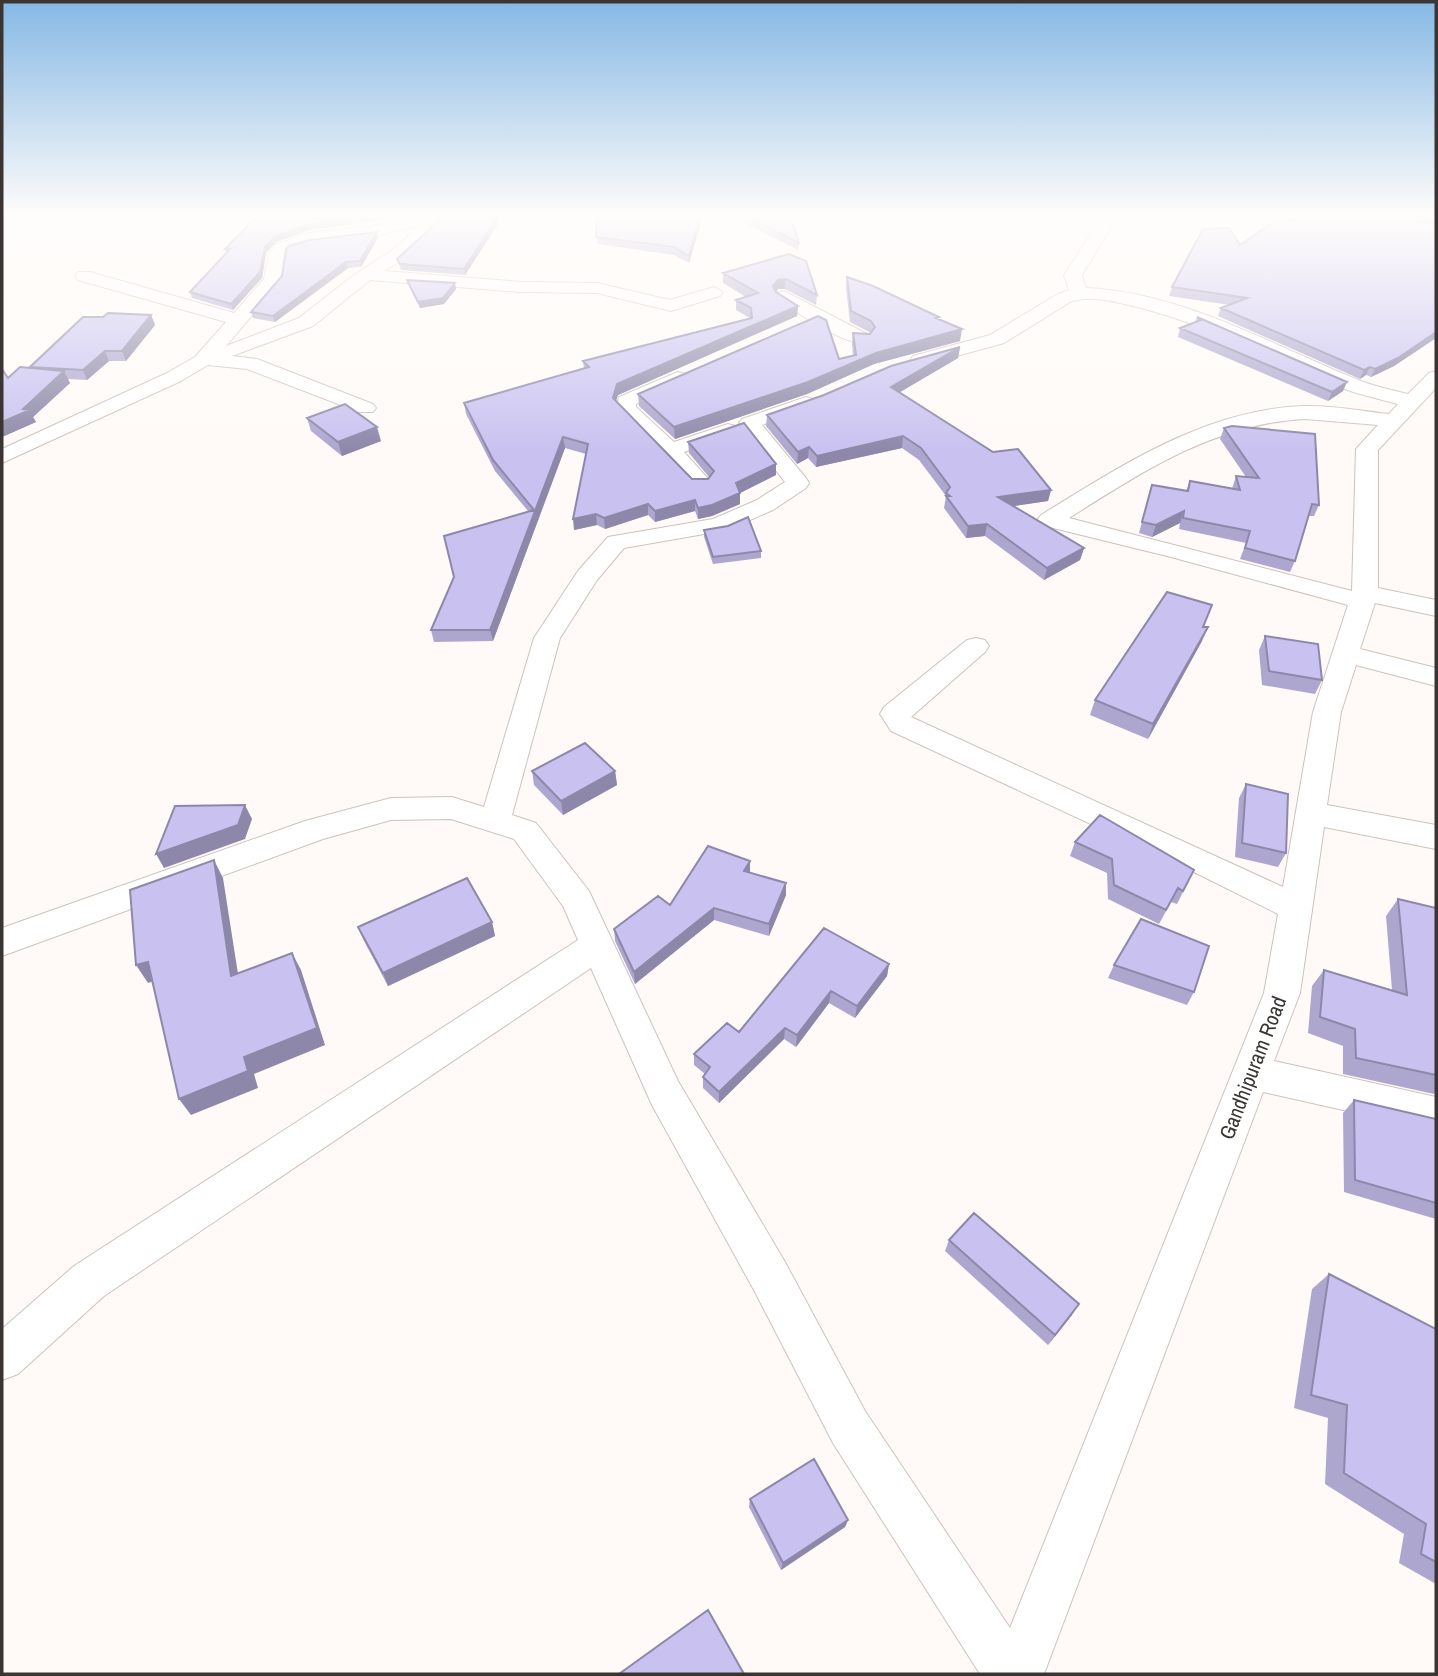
<svg xmlns="http://www.w3.org/2000/svg" width="1438" height="1676" font-family="'Archivo Narrow',sans-serif">
  <style>
    .lines { fill: none; stroke-linecap: round; stroke-linejoin: round }
    .street-casing { stroke: #cec2bb; stroke-width: 2 }
    .street { fill: #fff; fill-rule: evenodd }
    .wall { fill: #ada7cf }
    .shaded-wall { fill: #8d88a9 }
    .building { fill: #c9c2f1; stroke: #8d88a9; stroke-width: 2 }
    .labels { text-anchor: middle; stroke-width: 7; stroke-linejoin: round; paint-order: stroke }
    .street-label { font-size: 21px; fill: #3a3532; stroke: #fff }
  </style>
  <rect width="100%" height="100%" fill="#fffaf7"/>
  <g class="lines">
    <!-- street casing -->
    <g class="street-casing">
      <path id="street" d="M417 216H447L402 260 384 271 521 282 597 283 670 300 714 287 723 292 720 296 671 311 597 293 521 292 370 280 313 326 232 356 257 359 373 404 376 408 373 412H359L247 369 208 365 181 381 2 463V449L167 373 195 357 226 322 78 280 75 276 78 272H90L234 313 264 279 269 253 277 244 309 233 378 225ZM421 225 390 252 354 275 299 318 226 346 282 280 285 254 289 250 311 243 378 235Z
        M1102 216H1118L1082 275 1086 288C1180 292 1271 344 1356 379 1372 386 1391 390 1408 394L1429 373 1436 371V388L1378 450V588L1436 600V616L1375 603 1360 649 1436 668V686L1356 665 1341 712 1327 805 1436 825V849L1324 827 1300 993 1274 1061 1436 1097V1131L1263 1092 1044 1674H980L833 1443 755 1292 652 1105 591 968 104 1296 18 1374 2 1380V1329L74 1266 578 940 563 906 514 839 451 819 391 820 323 839 2 956V928L305 821 391 798 452 797 484 807 534 638 578 571 608 537 713 519 757 500 785 482 739 423 742 419 806 397 813 399 816 403 813 407 762 425 806 478 809 483 806 488 773 510 727 530 624 548 597 580 560 638 512 815 536 823 589 891 678 1081 785 1262 865 1411 1010 1628 1264 993 1278 914 1194 872 891 731 880 714 884 707 967 640 976 638 985 640 989 646 985 652 911 717 1283 887 1313 712 1348 605 1171 557 1041 525 1037 520 1041 515C1121 466 1206 409 1304 406 1332 405 1361 411 1389 414L1398 404C1380 399 1360 395 1342 388 1272 358 1207 324 1133 306 1112 301 1091 295 1070 302L1004 343 920 366 913 364 910 360 913 356 990 335 1058 294 1069 290 1064 275ZM1305 419 1378 425 1356 449 1352 591 1069 518C1142 472 1216 423 1305 419Z
        M784 291 869 335 871 339 869 343C847 348 797 312 778 300L775 296 778 292Z
        M678 372 685 374 688 378 685 382 636 404V407L674 442 728 424 735 426 739 430 735 434 684 452 711 482 708 487H692L616 409 619 397Z"/>
    </g>
    <!-- street -->
    <use href="#street" class="street"/>
  </g>
  <!-- wall -->
  <path class="wall" d="M257 216H409L309 230 276 242 266 253 262 278 233 310 192 298 190 292 226 253 225 249Z
    M597 216H703L689 263 674 255 597 244Z
    M731 216H790L799 243 798 250Z
    M1418 216H1436V338L1394 366 1371 377 1366 375 1360 379 1218 316 1221 308 1230 305 1169 296 1172 287 1240 245 1294 220 1424 222Z
    M497 218 498 224 465 275 401 270 397 259Z
    M378 238 361 267 348 268 275 322 253 318 251 312Z
    M789 254 817 295 816 305 785 289H778L776 292 798 306 797 316 618 395 616 401 692 479H708L709 477 689 453 688 442 776 475 740 493V504L712 516 698 519 695 511 655 522 648 515 605 529 597 525 574 530 586 454 565 448 493 641 434 642 431 630 528 511 495 471 466 414 464 403 584 369 583 361 750 318 736 310V300L746 297 723 283V273Z
    M847 277 939 320 960 341 874 364 807 394 675 439 639 406 638 394 853 356 852 344 853 333 870 334 871 333 850 322 846 288Z
    M407 280 456 289 444 304 420 308 409 286Z
    M151 315 155 325 126 361H109L87 380 68 379 70 383 33 417 36 422 2 437V369L8 378 31 368 30 367Z
    M1197 317 1343 391 1328 401 1178 337 1180 328 1195 322Z
    M960 347 958 358 900 392 1051 490 1048 501 1013 506 1084 548 1080 560 1044 580 985 536 966 538 944 508 946 496 919 460 902 448 816 467 808 458 797 464 766 426 767 415Z
    M307 418 381 441 342 456 311 431Z
    M1224 428 1319 505 1314 516H1309L1295 561 1290 572 1240 559 1246 543 1179 529 1180 523 1152 537 1139 533 1152 485 1186 491 1190 481 1232 489 1236 476 1246 477 1220 439Z
    M704 530 761 551V558L713 564 704 537Z
    M1203 627 1202 641 1148 739 1090 715 1095 700Z
    M1265 636 1322 680 1315 694 1262 685 1259 650Z
    M532 771H615L617 785 563 815 534 785Z
    M1246 784 1286 853 1278 867 1235 857 1239 798Z
    M1075 842 1194 870 1177 904 1171 902 1159 924 1108 899 1107 873 1070 856Z
    M750 873 786 895 769 936 714 920 635 984 615 941 614 929 670 905Z
    M1398 899 1436 908V1091L1434 1094 1343 1074V1046L1308 1033 1312 986 1324 970 1392 990 1386 916Z
    M492 922 495 936 388 986 364 941 358 927Z
    M889 964 887 976 855 1018 829 1003 796 1047 784 1039 719 1103 703 1088V1077L705 1074 694 1065V1054Z
    M1114 965 1194 992 1187 1005 1108 978Z
    M1354 1100 1436 1119V1219L1344 1192 1343 1113Z
    M949 1240 1072 1315 1048 1345 945 1251Z
    M1329 1274 1436 1329V1584L1399 1563 1404 1534 1325 1484 1328 1418 1294 1408 1312 1289Z
    M750 1499 848 1520 845 1527 781 1570 749 1507Z"/>
  <!-- shaded-wall -->
  <path class="shaded-wall" d="M367 216H409L309 230 276 242 266 253 262 278 233 310 231 304 265 247 275 236 307 225Z
    M700 216H703L689 263V256Z
    M497 218 498 224 465 275 464 269Z
    M377 232 378 238 361 267 360 261Z
    M346 262 348 268 275 322 273 316Z
    M786 279 785 289H778L772 296 773 286 778 280Z
    M455 283 456 289 444 304 420 308 418 302Z
    M798 306 797 316 618 395 613 408V398L617 384Z
    M151 315 155 325 126 361 122 351Z
    M962 329 960 341 874 364 807 394 675 439 674 427 876 353Z
    M1436 332V338L1394 366 1371 377 1375 369Z
    M960 347 958 358 890 398 891 387Z
    M105 351 109 361 87 380 83 370Z
    M1370 367 1366 375 1360 379 1364 370Z
    M64 371 70 383 33 417 36 422 2 437V422L23 409Z
    M1347 382 1343 391 1328 401 1332 392Z
    M377 427 381 441 342 456 338 442Z
    M903 436 902 448 816 467 817 456Z
    M563 437 565 448 493 641 490 630Z
    M809 447 808 458 797 464 798 452Z
    M776 464V475L736 495V483Z
    M1051 490 1048 501 995 509 998 497Z
    M740 493V504L712 516 698 519V508Z
    M695 500V511L655 522V511Z
    M648 504V515L605 529 604 518Z
    M1184 511 1180 523 1152 537 1156 525Z
    M596 514 597 525 574 530 573 519Z
    M987 524 985 536 966 538 968 526Z
    M1084 548 1080 560 1044 580 1047 568Z
    M1208 627 1202 641 1148 739 1153 724Z
    M615 771 617 785 563 815 561 801Z
    M245 805 252 819 245 839 164 868 156 854Z
    M214 860 223 878 241 993 231 976Z
    M750 861V873L744 871Z
    M786 883V895L769 936V924Z
    M714 908V920L635 984 634 972Z
    M492 922 495 936 388 986 383 973Z
    M292 953 301 970 325 1045 254 1074 258 1088 191 1115 179 1099Z
    M148 962 159 979 148 983 136 965Z
    M889 964 887 976 855 1018 857 1006Z
    M831 991 829 1003 796 1047 797 1035Z
    M785 1028 784 1039 719 1103V1092Z
    M1079 1304 1072 1315 1048 1345 1055 1335Z
    M848 1520 845 1527 781 1570 783 1563Z"/>
  <!-- building -->
  <path class="building" d="M257 216H367L307 225 275 236 265 247 260 272 231 304 190 292 230 249H225Z
    M444 216 497 218 464 269 400 264 397 259Z
    M597 216H700L689 256 674 247 596 237Z
    M746 216H790L799 243Z
    M1300 216H1400L1436 225V332L1398 358 1375 369 1370 367 1364 370 1221 308 1247 298 1172 287 1203 229 1229 228 1240 245 1281 217 1294 220Z
    M1430 216H1436V222Z
    M377 232 360 261 346 262 273 316 251 312 282 276 286 249 289 246 310 240Z
    M789 254 806 261 817 295 786 279 778 280 773 286 776 292 798 306 617 384 613 398 692 479H708L714 471 688 442 744 423 776 464 736 483 740 493 712 505 698 508 695 500 655 511 648 504 604 518 596 514 573 519 588 444 563 437 490 630H431L454 577 444 536 534 510 493 460 464 403 589 367 583 361 752 318 751 308 736 300 758 293 723 273Z
    M847 277 873 286 939 317 936 318 962 329 876 353 808 382 674 427 638 394 818 316 826 320 839 359 856 355 853 333 870 334 875 327 871 321 851 311Z
    M407 280 455 283 443 298 418 302Z
    M108 313 151 315 122 351H105L83 370 30 367 83 317H103Z
    M1197 317 1347 382 1332 392 1180 328 1201 320Z
    M960 347 891 387 993 452 1018 449 1051 490 998 497 1084 548 1047 568 987 524 968 526 946 496H950L946 493 950 487 921 448 903 436 817 456 809 447 798 452 767 415 824 395 891 366Z
    M20 367 64 371 23 409 30 410 2 422V369L8 378Z
    M345 404 377 427 338 442 307 418Z
    M1232 426 1315 434 1319 505 1312 504 1295 561 1245 548 1250 531 1183 518 1184 511 1156 525 1142 522 1152 485 1188 491 1190 481 1240 490 1236 476 1259 478 1224 428Z
    M748 517 761 551 713 557 704 530 728 526Z
    M1167 592 1212 605 1203 627H1208L1153 724 1095 700Z
    M1265 636 1318 644 1322 680 1269 671Z
    M585 743 615 771 561 801 532 771Z
    M1246 784 1288 794 1286 853 1242 843Z
    M245 805 238 825 156 854 175 806Z
    M1100 815 1194 870 1183 891 1178 888 1166 910 1114 885 1112 859 1075 842Z
    M708 846 750 861 744 871 786 883 769 924 714 908 634 972 614 929 658 896 670 905Z
    M214 860 231 976 292 953 317 1028 244 1057 248 1071 179 1099 148 962 136 965 130 890Z
    M467 878 492 922 383 973 358 927Z
    M1398 899 1436 908V1075L1356 1058 1355 1029 1320 1017 1324 970 1407 995Z
    M1141 919 1209 946 1194 992 1114 965Z
    M824 928 889 964 857 1006 831 991 797 1035 785 1028 719 1092 703 1077 710 1067 694 1054 727 1023 739 1032Z
    M1354 1100 1436 1119V1203L1355 1180Z
    M974 1213 1079 1304 1055 1335 949 1240Z
    M1329 1274 1436 1329V1562L1421 1554 1426 1524 1344 1473 1347 1405 1311 1395Z
    M814 1459 848 1520 783 1563 750 1499Z
    M708 1610 744 1674H619Z"/>
  <!-- sky -->
  <linearGradient id="sky" x2="0" y2="1"><stop stop-color="#85b8e4"/><stop offset="0.48" stop-color="#fffdfb"/><stop offset="1" stop-color="#fffdfb" stop-opacity="0"/></linearGradient>
  <rect width="1438" height="451" fill="url(#sky)"/>
  <g class="labels">
    <!-- street labels -->
    <g class="street-label">
      <text transform="translate(1253 1068) rotate(-69)" y="7">Gandhipuram Road</text>
    </g>
  </g>
  <!-- border -->
  <rect width="1438" height="1676" fill="none" stroke="#3a3532" stroke-width="7"/>
</svg>
